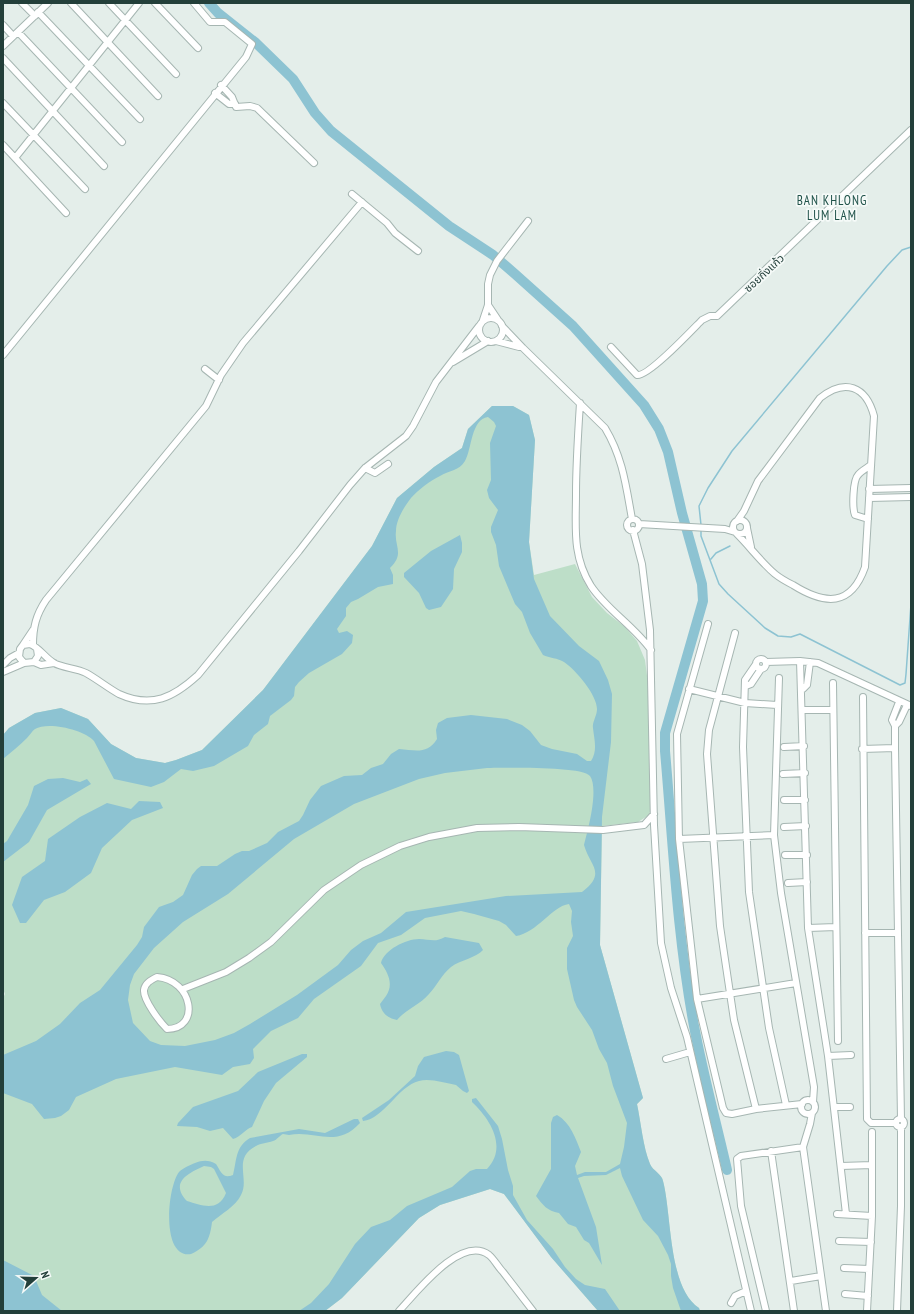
<svg xmlns="http://www.w3.org/2000/svg" width="914" height="1314" font-family="'PT Sans Narrow','Noto Sans Thai',sans-serif">
  <style>
    .green { fill: #bddec8 }
    .water { fill: #8dc3d2; fill-rule: evenodd }
    .lines { fill: none; stroke-linecap: round; stroke-linejoin: round }
    .stream { stroke: #8dc3d2; stroke-width: 1.5 }
    .river { stroke: #8dc3d2; stroke-width: 10 }
    .minor-casing { stroke: #a6b6b2; stroke-width: 8 }
    .minor { stroke: #fff; stroke-width: 6 }
    .labels { text-anchor: middle; stroke-width: 3.5; stroke-linejoin: round; paint-order: stroke }
    .street-label { font-size: 11px; fill: #233f3a; stroke: #f5faf8 }
    .quarter-label { font-size: 13px; letter-spacing: 1px; fill: #1f5249; stroke: #f5faf8 }
  </style>
  <rect width="100%" height="100%" fill="#e4eeea"/>
  <!-- green -->
  <path class="green" d="M492 406H513L529 415 535 440 529 542 534 575 575 564 592 597 607 613 625 627 637 641 645 660 649 691 651 808 649 815 638 822 602 826 600 945 643 1098 637 1104C641 1123 643 1147 650 1164 653 1171 662 1174 663 1181 672 1215 668 1288 699 1308L700 1311H598L551 1257 504 1194 490 1189 440 1205 419 1218 342 1298 325 1311H3V998L5 994 3 989V735L9 728 35 713 61 708 88 719 111 744 136 758 165 763 176 760 202 750 263 690 372 546 397 498 434 467 462 448 468 429Z"/>
  <!-- water -->
  <path class="water" d="M492 406H513L529 415 535 440 529 542 534 579 550 616 579 646 599 661 608 680 612 694 611 742 602 817 600 945 643 1098 637 1104C641 1123 643 1147 650 1164 653 1171 662 1174 663 1181 672 1215 668 1288 699 1308L700 1311H681L673 1288 671 1276V1264L668 1255 658 1236 643 1220 622 1176 620 1168 606 1175 584 1176 578 1178 596 1227 602 1265 589 1243 584 1240 576 1227 568 1224 559 1213C547 1211 543 1205 536 1196L551 1169V1123L553 1117 557 1115C570 1122 576 1139 581 1152L575 1166 577 1175 585 1172H606L620 1164 624 1147 627 1123 613 1086 607 1063 599 1049 592 1030 577 1007 574 1000 567 969V948L573 936 571 922 572 911 569 904C552 906 537 933 516 936L506 925 499 921 474 914 461 911 425 918 401 935 378 943 361 966 314 999 298 1018 271 1031 253 1049 254 1058 250 1064 233 1067 222 1075 175 1067 116 1079 76 1097 69 1110 61 1116 55 1118 44 1119 32 1104 3 1093V1055L36 1041 60 1024 80 1003 100 990 137 945 142 937 144 927 159 907 173 902 183 895 192 875 197 869 201 866H217L235 854 242 851H249L267 843 278 832 299 821 303 815 310 800 321 786 344 776 362 775 371 768 383 764 391 754 399 749C415 750 427 755 437 739L436 730 438 723 447 718 471 715 507 719 522 725 530 731 541 745 552 749 577 754 587 761H591C598 750 594 739 593 728 592 722 597 716 597 709 597 695 576 670 564 662 558 658 549 658 543 655L530 633 522 612 515 604 499 566 496 545 491 532V527L498 510 489 498 487 490 491 480 490 443 496 426 494 422 488 417C471 419 472 449 465 461 459 471 450 470 440 476 430 481 419 489 411 498 404 507 396 520 396 531 394 547 405 553 390 568L393 575V584L378 587 358 599 351 602 346 608V616L337 629 339 633 347 631 353 635 352 643 342 654 309 673 299 682 295 687 294 696 291 700 270 716 268 724 254 735 248 746 214 766 193 771 181 769 164 782 151 787 114 779 94 741C85 730 48 721 35 729 32 731 30 735 27 738 19 746 11 752 3 759V735L9 728 35 713 61 708 88 719 111 744 136 758 165 763 176 760 202 750 263 690 372 546 397 498 434 467 462 448 468 429ZM487 768C503 768 582 766 590 776 599 789 588 830 584 845 590 866 607 873 582 892L506 896 406 912 381 933 363 941 351 950 338 965 297 995 250 1024 234 1033 215 1040 185 1046 161 1045 150 1041 133 1023 128 1000 130 985 134 974 154 948 183 922 228 894 294 839 354 804 419 779 445 773Z
    M460 535 462 543V552L454 569 453 589 441 607 429 610 426 608 419 593 404 577V573L431 551Z
    M63 778 80 782 87 779 91 784 47 810 29 842 3 862V844L7 841 28 805 34 786 48 779Z
    M139 801 160 802 163 808 132 820 102 848 91 873 65 892 44 900 26 923H20L12 905 22 877 45 861 48 839 80 817 107 803 131 809Z
    M445 937 479 943 483 950C476 958 460 960 451 967 441 975 437 986 429 994 420 1005 406 1009 397 1020 388 1018 382 1014 380 1004 382 1001 384 999 386 996 394 984 388 973 381 963 384 950 406 939 419 939 429 939 435 943 445 937Z
    M446 1051 454 1052 459 1055 469 1091 467 1093 463 1091 456 1085C445 1083 430 1078 419 1081 398 1086 384 1119 363 1121L362 1118 389 1100 415 1076 418 1066 424 1057Z
    M302 1054H307V1057L276 1083 264 1101 252 1127C245 1129 241 1137 233 1139L223 1128 210 1131 197 1127 177 1126 178 1123 193 1107 238 1091 258 1072Z
    M476 1098 498 1126 502 1139 508 1170 513 1186V1195L527 1220 553 1249 565 1267 576 1279 585 1285 605 1289 620 1311H598L551 1257 504 1194 490 1189 440 1205 419 1218 342 1298 325 1311H299L311 1303 329 1284 355 1244 371 1227 390 1220 407 1206 452 1187 470 1171 476 1169H487C508 1147 490 1119 472 1102V1099Z
    M354 1119H358L360 1123C336 1149 316 1130 289 1135 287 1135 285 1134 283 1134 280 1135 277 1140 273 1141 267 1143 261 1143 256 1146 232 1158 250 1179 241 1195 236 1206 221 1214 212 1222 210 1238 207 1247 191 1254 161 1259 167 1188 179 1172 183 1168 190 1165 195 1163 203 1160 209 1160 216 1164 221 1172 223 1179 233 1175 237 1160 235 1147 250 1138L299 1129 325 1133ZM204 1166 211 1167 214 1169 226 1193C218 1213 201 1205 187 1201 169 1182 189 1173 204 1166Z
    M3 1260 34 1276 42 1295 62 1311H3Z"/>
  <g class="lines">
    <!-- stream -->
    <path class="stream" d="M701 525 699 506 708 488 732 451 887 266 902 250 911 247
      M701 529V536L719 584 728 594 765 628 778 636 791 637 800 634 900 685 905 683 906 674 911 604
      M711 559 716 553 730 546"/>
    <!-- river -->
    <path class="river" d="M209 3 218 13 256 43 293 79 315 113 331 131 449 226 493 255 515 274 573 326 644 405 659 429 668 452 682 513 702 584 703 601 665 733V751C673 843 677 935 694 1026 703 1074 716 1122 727 1170"/>
    <!-- minor casing -->
    <g class="minor-casing">
      <path id="minor" d="M22 3 35 16
        M71 3 158 96
        M109 3 176 74
        M155 3 198 48
        M38 12 140 119
        M3 25 13 36
        M18 32 122 142
        M3 46 48 3
        M3 58 104 166
        M221 85 232 97 236 107 250 106 257 108 314 163
        M215 93 229 104H235
        M3 103 85 189
        M3 145 66 213
        M15 158 139 3
        M352 194 387 223 395 233 418 251
        M488 305 498 320
        M479 330a12 12 0 1 1 24 0a12 12 0 1 1-24 0Z
        M483 320 488 305V284L490 275 497 261 528 221
        M502 326 523 348 605 428C623 458 626 486 632 519
        M496 341 519 347
        M611 347 637 375C648 377 692 330 702 320L710 316H717L911 130
        M3 355 246 57 252 44 225 22H210L194 3
        M453 362 488 341
        M205 369 219 380
        M580 403C578 434 576 464 576 494 576 527 572 556 591 586 607 610 634 626 651 650
        M365 468 375 473 388 464
        M869 489 911 488
        M869 498 911 497
        M868 519 855 515C852 508 853 480 858 475 861 471 867 468 871 465
        M627 525a6 6 0 1 1 12 0a6 6 0 1 1-12 0Z
        M733 527a7 7 0 1 1 14 0a7 7 0 1 1-14 0Z
        M737 521 744 511 758 481 820 398C845 378 866 386 874 416L865 567C851 607 825 605 793 585 787 582 780 578 775 574 761 562 750 547 737 534
        M639 524 725 529 735 532
        M747 528 751 547
        M633 530 642 564 650 630 654 825 661 943 671 988 687 1037 751 1311
        M708 624 677 734 679 839 697 999 723 1108 726 1113 732 1114 756 1109 802 1104
        M735 633 709 730 707 754 720 926 734 1020 756 1109
        M23 645 33 630
        M33 645C33 627 36 615 46 600L206 406 221 375 243 343 362 202
        M37 649 38 656 34 662 24 663 19 657 20 649 23 645 30 644C40 648 45 658 54 663 63 668 76 668 86 673 97 679 108 688 119 694 152 709 174 697 198 675L299 551 350 485 365 468 406 436 413 426 436 382 479 326
        M756 664a5 5 0 1 1 10 0a5 5 0 1 1-10 0Z
        M800 661 808 928 828 1056 846 1214
        M34 662 41 665 54 663
        M766 662 800 661 818 663 911 706
        M756 664 745 680 743 747 749 892 769 1028 786 1105
        M3 665 10 658 19 653
        M3 672 24 663
        M779 678 774 835 781 893 814 1087 813 1102
        M833 683 838 1041
        M746 686 751 684 761 669
        M689 689 745 703 777 705
        M803 689 807 685 810 662
        M863 697 867 1119 871 1123H896
        M899 702 892 720 895 726V748L901 1119
        M803 710H833
        M895 726 899 722 907 705
        M784 747 804 746
        M862 749 895 748
        M783 774 805 773
        M784 800H805
        M784 827 806 826
        M679 839 774 835
        M785 855H807
        M788 883 807 882
        M808 928 836 927
        M865 933H897
        M157 977C193 980 201 1029 167 1029 160 1022 143 1000 144 990 145 983 151 980 157 977Z
        M183 989 226 972 249 958 271 942 324 890 361 865 400 846 429 837 477 828 519 827 603 830 644 825 654 814
        M697 999 796 983
        M828 1056 851 1055
        M666 1059 690 1052
        M801 1107a7 7 0 1 1 14 0a7 7 0 1 1-14 0Z
        M834 1107H850
        M812 1113 810 1124 803 1147 826 1311
        M896 1123a4 4 0 1 1 8 0a4 4 0 1 1-8 0Z
        M771 1151 794 1311
        M841 1166 872 1165
        M837 1214 872 1216
        M839 1241 871 1242
        M844 1268 869 1269
        M791 1281 821 1276
        M845 1294 868 1296
        M731 1303 735 1296 746 1291
        M399 1311C416 1293 461 1234 489 1255 494 1259 498 1267 503 1272 513 1285 523 1298 533 1311
        M766 1311 741 1206 737 1159 741 1156 803 1147
        M867 1311 872 1216V1132
        M897 1311 901 1206V1127"/>
    </g>
    <!-- minor -->
    <use href="#minor" class="minor"/>
  </g>
  <g class="labels">
    <!-- street labels -->
    <g class="street-label">
      <text transform="translate(764 273) rotate(-43)" y="4">ซอยกิ่งแก้ว</text>
    </g>
    <!-- quarter labels -->
    <g class="quarter-label">
      <text x="832" y="205">BAN KHLONG<tspan x="832" dy="15">LUM LAM</tspan></text>
    </g>
  </g>
  <!-- border -->
  <rect width="914" height="1314" fill="none" stroke="#233f3a" stroke-width="8"/>
  <!-- north arrow -->
  <g transform="translate(36 1278) rotate(70)" stroke="#f5faf8" stroke-width="3" paint-order="stroke">
  <path d="M0-3L7 15L0 10L-7 15Z" fill="#233f3a"/>
  <text y="-6" font-size="11" font-weight="bold" text-anchor="middle" fill="#233f3a">N</text>
  </g>
</svg>
